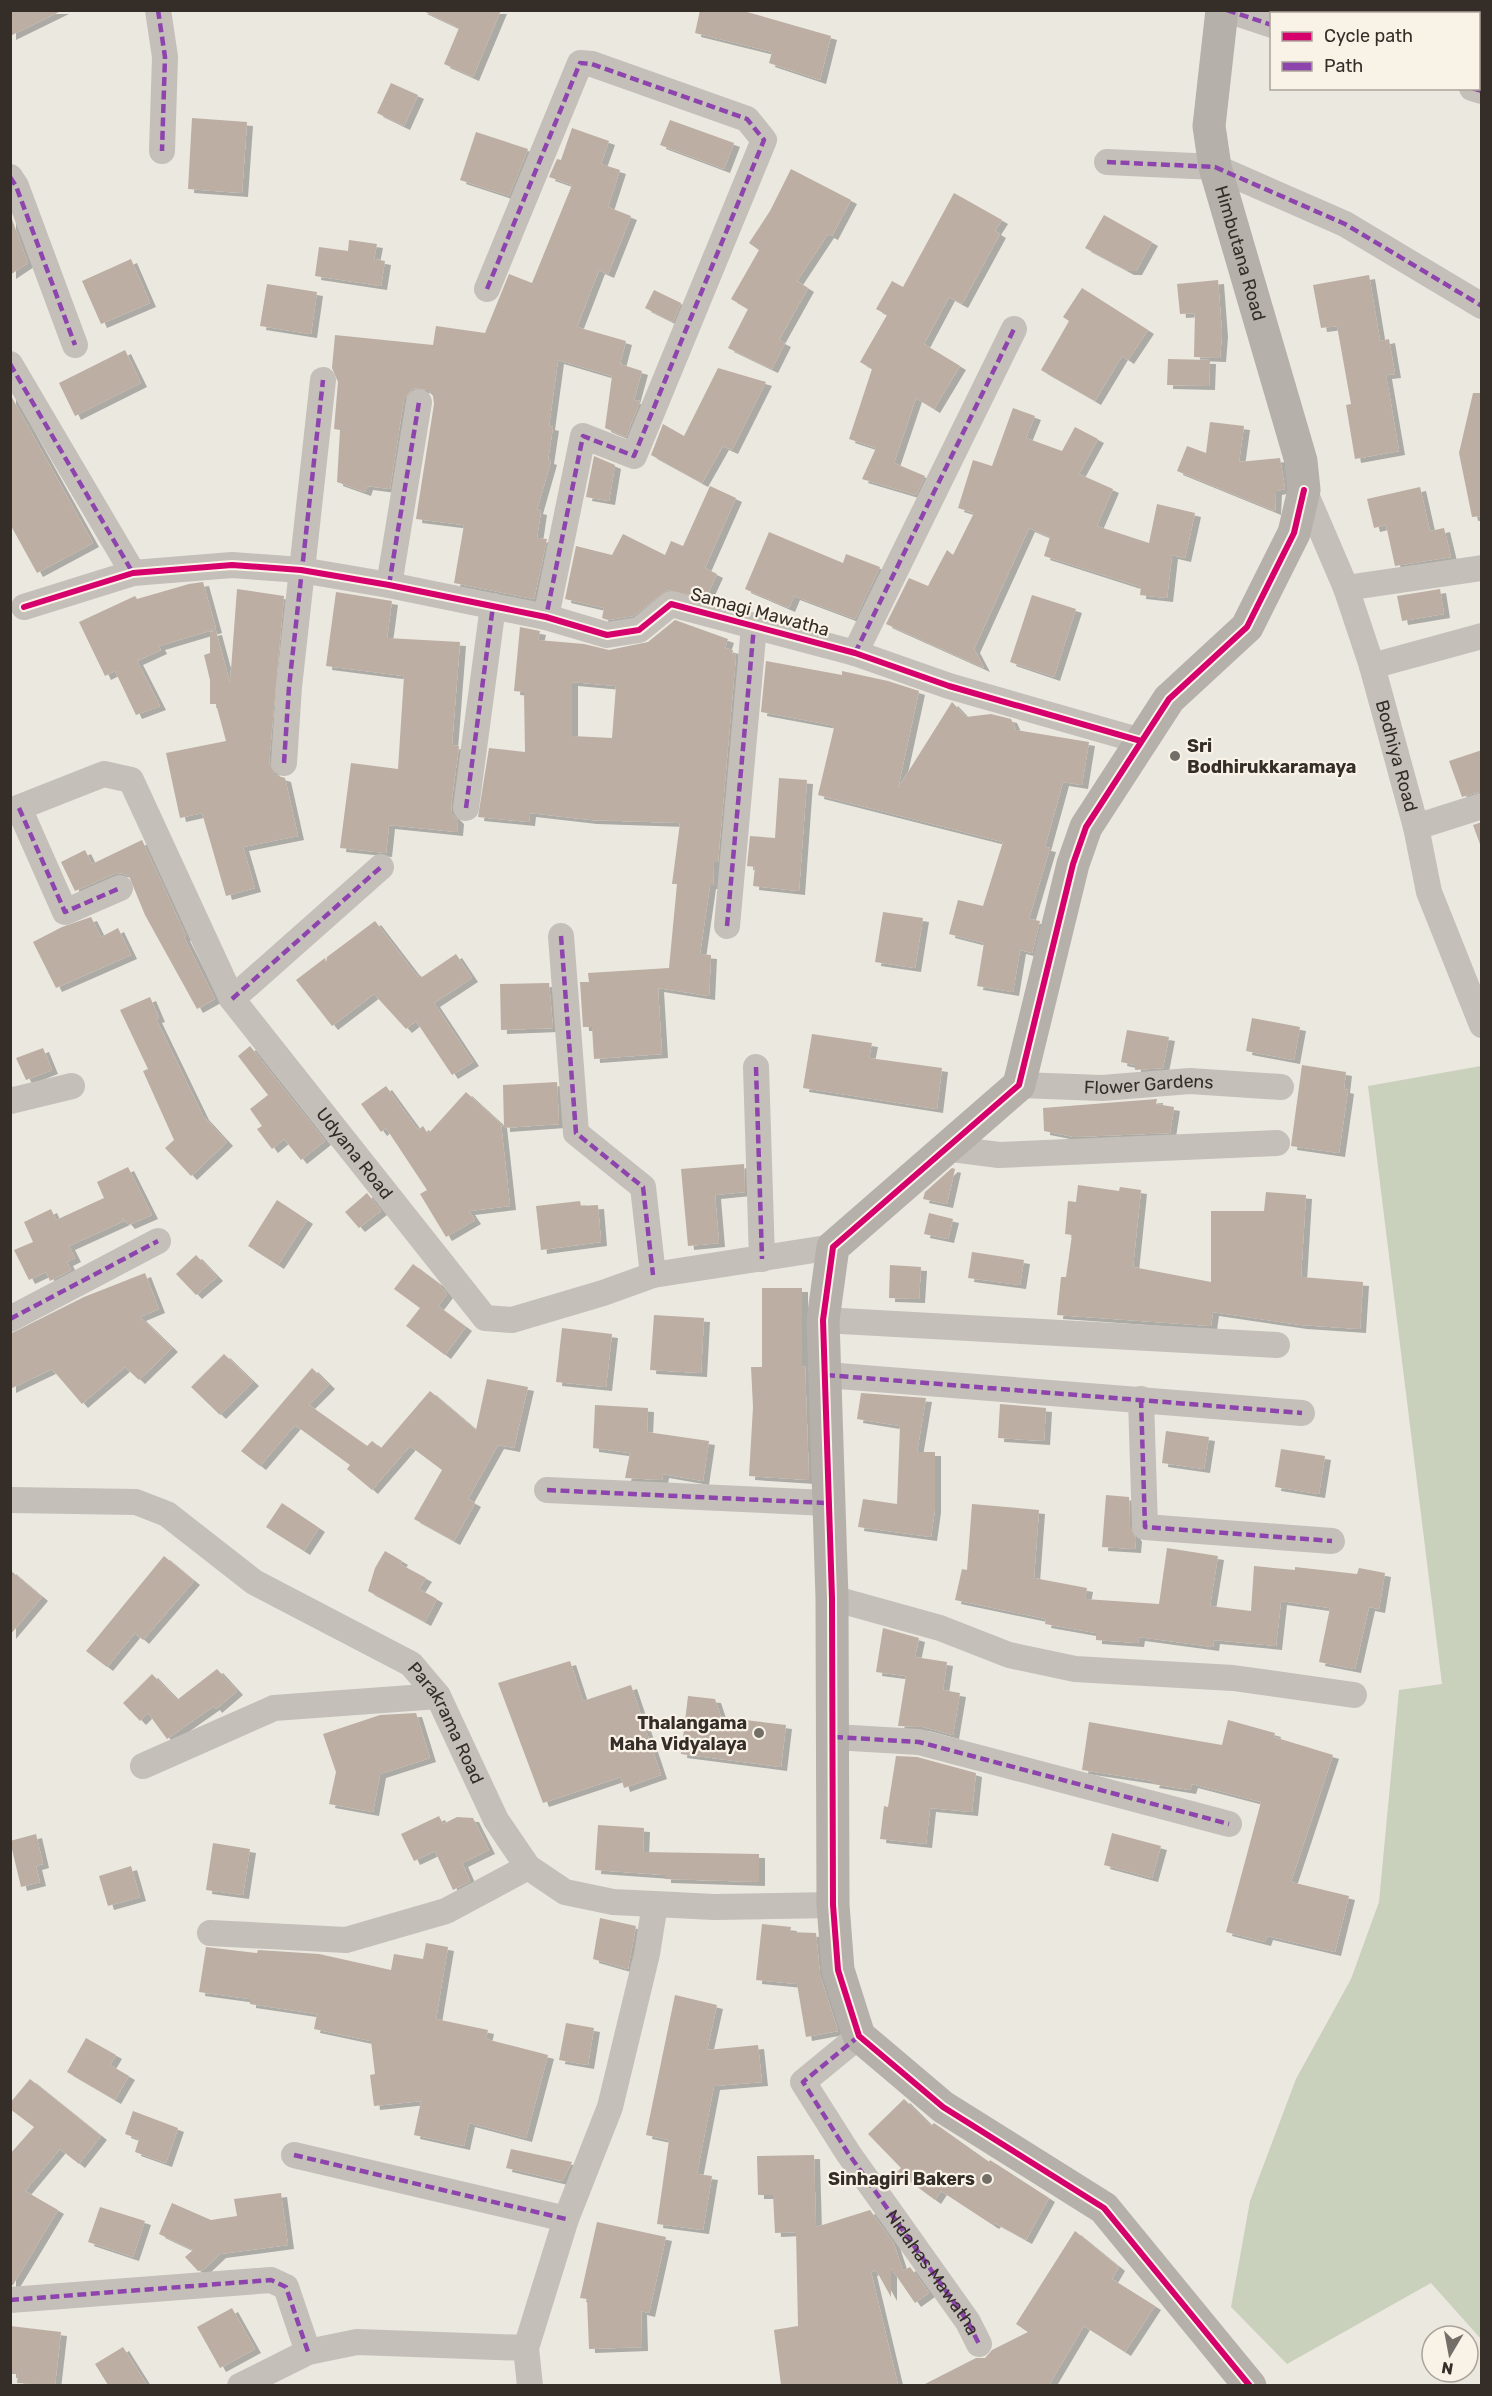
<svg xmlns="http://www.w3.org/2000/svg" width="1492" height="2396" font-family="Rubik,sans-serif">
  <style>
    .green { fill: #c9d0bb }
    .building { fill: #bdaea3; fill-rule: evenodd; filter: url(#shadow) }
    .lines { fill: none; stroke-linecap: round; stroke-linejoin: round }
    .street { stroke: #c4bfb9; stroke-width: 26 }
    .secondary { stroke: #b5b0aa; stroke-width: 33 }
    .quiet { stroke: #8e44ad; stroke-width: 4.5; stroke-dasharray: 9 4.5; stroke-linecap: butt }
    .cycleway-casing { stroke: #f8f2e7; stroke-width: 10 }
    .cycleway { stroke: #d6006c; stroke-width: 6 }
    .poi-dot { fill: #746e68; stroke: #f8f2e7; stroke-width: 2 }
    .labels { text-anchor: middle; stroke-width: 4.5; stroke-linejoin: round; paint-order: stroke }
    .street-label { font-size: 18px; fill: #342d28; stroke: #f8f2e7 }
    .poi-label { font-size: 18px; font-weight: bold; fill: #342d28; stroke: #f8f2e7; text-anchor: end }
  </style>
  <defs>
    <filter id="shadow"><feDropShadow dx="6" dy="4" stdDeviation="0" flood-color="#0004"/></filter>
  </defs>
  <rect width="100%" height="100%" fill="#ebe8e0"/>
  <!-- green -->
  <path class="green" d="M1481 1066V2339L1431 2283 1287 2364 1231 2307 1250 2201 1296 2079 1351 1979 1379 1902 1399 1690 1442 1684 1368 1086Z"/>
  <!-- building -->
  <path class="building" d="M10 10H63L10 36Z
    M421 10H501L473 77 444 64 459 28Z
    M700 10H740L831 36 820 80 769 63 772 52 695 33Z
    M391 83 418 95 404 126 377 113Z
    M192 118 247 122 242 193 188 189Z
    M670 120 734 143 724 169 660 145Z
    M572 128 609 141 601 164 620 170 608 207 631 216 608 274 599 270 577 327 626 341 620 364 642 371 634 400 640 401 626 437 605 428 612 376 558 360 549 426 553 427 548 460 551 461 537 510 541 511 537 538 547 539 534 599 454 583 464 525 416 519 434 404 433 396 428 390 413 388 404 399 390 489 367 486 365 492 337 482 340 430 334 429 338 382 332 368 335 335 433 345 436 326 485 333 509 274 532 283 572 185 549 177 557 159 561 160Z
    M476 132 528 149 509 196 460 180Z
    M791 169 851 200 832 236 828 234 797 281 808 288 779 340 785 343 772 369 728 348 748 309 731 299 759 250 749 243 770 211Z
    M954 193 1002 220 995 231 1000 234 962 304 949 297 924 344 960 366 934 409 916 398 894 463 925 476 916 495 862 479 876 448 849 439 872 369 860 362 887 315 876 309 892 281 903 287Z
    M10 214 28 263 10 275Z
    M1104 215 1152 242 1136 271H1128L1085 248Z
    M349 240 377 244 374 259 385 261 381 286 315 276 319 247 348 251Z
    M131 259 150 303 101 324 82 281Z
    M1369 275 1380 341 1389 339 1395 374 1386 375 1399 451 1355 459 1346 405 1351 404 1337 326 1321 328 1313 285Z
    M1218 280 1222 333 1220 358 1194 357 1195 313 1180 314 1177 284Z
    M267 284 317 292 311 334 260 326Z
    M1082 288 1148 330 1128 360 1122 356 1095 401 1041 370 1069 321 1063 317Z
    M654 290 681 303 673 322 645 308Z
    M125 350 141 383 75 416 59 383Z
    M1168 359 1210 360 1209 386 1167 385Z
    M718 368 766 382 732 450 723 446 702 483 651 455 663 424 684 436Z
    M1473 393H1482V516L1472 517 1459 453Z
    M10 394 93 543 37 573 10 524Z
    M1013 408 1035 416 1026 438 1062 451 1075 427 1098 439 1079 474 1113 489 1097 526 1149 543 1157 504 1195 513 1185 558 1172 555 1167 598 1140 595 1141 587 1044 556 1050 537 1029 528 974 649 984 668 886 624 909 578 928 586 947 550 953 555 974 513 958 508 973 460 992 466Z
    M1210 422 1244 426 1239 462 1280 458 1285 489 1276 491 1275 511 1177 471 1187 446 1206 453Z
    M594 456 615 465 609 501 586 497Z
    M710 486 736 498 705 568 717 574 706 598 667 590 633 616 608 620 602 618 604 608 565 599 576 546 612 555 623 534 665 555 671 541 683 546Z
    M1420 487 1430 531 1444 528 1451 557 1395 566 1386 525 1374 528 1367 499Z
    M769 532 843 563 846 554 880 567 855 619 794 596 789 608 745 589Z
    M203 582 216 629 159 646 161 650 137 661 160 706 136 715 115 671 105 676 79 622 135 596 137 599 189 584Z
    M237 589 284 596 269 762 275 775 285 778 298 836 243 847 255 888 226 896 202 813 180 818 166 753 226 741 216 704H210V680L204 655 210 653V632L216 631 230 683Z
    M1440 589 1444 614 1402 621 1397 596Z
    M336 592 392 601 387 638 460 642 452 745 459 746 451 806 452 814 458 820 457 832 389 825 386 853 340 848 351 763 398 769 404 676 326 666Z
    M1032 595 1076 609 1054 677 1010 662Z
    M675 620 728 639 725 648 733 650 732 654 736 655 718 862H714L713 885H710L700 954 711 955 709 996 658 988 662 1054 594 1059 592 1027H583L580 982H589L588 973 669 968 677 884H672L680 823 591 820 530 813 529 822 478 817 489 748 525 752 524 692 514 691 520 627 540 631 538 640 584 644 609 650 648 642ZM572 682 616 686 612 738 572 736Z
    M766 661 842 675V671L888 681 919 691 898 788 952 702 966 717 991 714 1011 719 1016 730 1089 742 1082 785 1063 782 1045 847 1050 848 1029 919 1040 921 1032 953 1020 950 1013 992 977 986 984 943 949 934 958 900 983 906 1003 842 818 795 834 728 831 725 761 712Z
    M1482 750V791L1462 797 1449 761Z
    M779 778 807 780 799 891 753 886 755 867 747 866 750 836 775 838Z
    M1482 822V844H1480L1473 825Z
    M142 840 186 936 184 937 215 999 197 1009 145 915 129 876 122 873 114 874 75 891 61 862 85 850 92 864Z
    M883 912 923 918 915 968 875 962Z
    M91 917 101 937 118 928 131 955 56 988 33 942 62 927Z
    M375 921 418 977 420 975 422 977 456 954 472 978 434 1003 473 1062 452 1075 416 1021 406 1029 374 994 332 1026 296 980 325 958 326 962 327 957Z
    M549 983 553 1028 501 1030 500 984Z
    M150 997 159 1018 156 1019 203 1116 227 1142 191 1176 165 1148 174 1140 143 1071 148 1069 120 1010Z
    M1252 1018 1300 1027 1294 1060 1246 1051Z
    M1127 1030 1169 1037 1163 1068 1135 1070V1065L1121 1062Z
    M812 1034 872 1043 869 1058 942 1068 937 1109 803 1088Z
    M250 1046 325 1141 301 1160 284 1139 272 1149 257 1129 262 1126 250 1109 268 1095 238 1056Z
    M43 1048 52 1070 26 1080 16 1058Z
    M1302 1065 1346 1072 1344 1089 1348 1090 1339 1153 1291 1146Z
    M557 1082 559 1124 504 1128 503 1085Z
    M386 1086 418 1130 423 1126 428 1134 466 1092 501 1124 510 1206 469 1211 475 1220 446 1237 420 1194 427 1190 386 1128 381 1132 361 1104Z
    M1157 1099 1156 1104 1174 1107 1170 1133 1074 1137 1044 1131 1043 1108Z
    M744 1164 745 1192 715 1195 719 1243 688 1246 681 1169Z
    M128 1167 152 1215 129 1225 122 1217 124 1221 69 1246 75 1258 67 1262 71 1270 50 1281 46 1272 29 1280 14 1250 33 1242 24 1222 51 1209 56 1220 104 1198 97 1182Z
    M952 1168 955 1169 947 1204 923 1199 925 1192Z
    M1078 1185 1119 1191 1120 1187 1141 1190 1133 1267 1211 1282V1211H1264L1266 1192 1306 1195 1301 1277 1363 1282 1360 1329 1301 1325 1213 1312 1211 1326 1057 1315 1061 1277H1066L1072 1235 1065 1234 1068 1201 1076 1202Z
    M367 1193 381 1211 359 1228 345 1212Z
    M277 1200 307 1220 278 1265 248 1246Z
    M580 1201 581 1206 598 1205 601 1242 541 1250 536 1206Z
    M929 1213 953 1219 948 1239 924 1234Z
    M972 1252 1024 1260 1020 1285 968 1278Z
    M196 1255 217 1277 196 1295 176 1274Z
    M413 1264 437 1282 447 1294 438 1306 466 1327 445 1355 406 1326 420 1308 394 1289Z
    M890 1265 921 1267 919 1299 889 1298Z
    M145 1273 159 1309 140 1317 172 1348 139 1380 125 1367 82 1404 52 1369 10 1389V1334L84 1297Z
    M762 1288H802V1367L805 1366 809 1480 749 1476 753 1407 751 1367H762Z
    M654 1315 704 1318 701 1373 650 1370Z
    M562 1328 612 1334 606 1387 556 1382Z
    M224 1354 253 1382 220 1415 191 1387Z
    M312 1368 329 1385 309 1405 367 1446 372 1441 381 1448 430 1391 476 1430 487 1379 528 1387 514 1448 498 1445 468 1499 475 1503 454 1541 414 1519 442 1470 410 1446 372 1490 347 1469 350 1465 295 1425 260 1466 241 1451Z
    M861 1393 926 1398 917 1452H935V1509L931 1537 858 1527 863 1499 897 1504 900 1426 857 1419Z
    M1000 1404 1046 1408 1044 1441 998 1438Z
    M595 1405 648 1408 647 1432 709 1441 703 1481 663 1474 662 1480 625 1478 630 1453 593 1448Z
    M1166 1431 1209 1437 1204 1469 1162 1463Z
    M1281 1449 1325 1456 1319 1494 1275 1487Z
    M1106 1495 1129 1497 1130 1527 1136 1538 1135 1549 1102 1547Z
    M282 1503 319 1528 304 1551 266 1527Z
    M972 1504 1039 1510 1034 1578 1087 1588 1085 1599 1159 1604 1167 1548 1218 1556 1210 1606 1251 1611 1254 1566 1295 1570V1567L1357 1574 1359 1568 1385 1573 1379 1609 1369 1607 1355 1669 1319 1662 1330 1608 1281 1601 1276 1646 1214 1640 1213 1647 1139 1637 1138 1643 1096 1640V1633L1045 1624 1046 1619 955 1600 962 1569 967 1570Z
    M385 1551 402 1561 400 1564 426 1578 419 1589 437 1599 425 1622 368 1591 375 1568Z
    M164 1556 194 1581 143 1640 135 1633 107 1667 86 1651Z
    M10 1570 42 1597 10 1635Z
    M883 1628 919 1638 915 1657 947 1662 943 1690 960 1693 953 1735 923 1727 898 1726 906 1676 876 1672Z
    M570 1661 583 1701 631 1685 661 1775 624 1788 621 1777 543 1803 498 1683Z
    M217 1669 237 1691 216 1709 214 1706 167 1739 148 1713 140 1721 123 1703 152 1674 177 1700Z
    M688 1696 715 1699 721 1717 786 1725 781 1767 681 1754Z
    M416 1713 430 1758 380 1774 373 1812 329 1804 336 1772 323 1734 380 1715Z
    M1228 1720 1275 1733 1274 1737 1333 1755 1291 1882 1349 1896 1335 1952 1267 1936 1265 1942 1226 1932 1261 1802 1192 1784 1190 1790 1153 1784 1154 1781 1082 1770 1089 1722 1222 1745Z
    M896 1756 917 1757 976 1773 972 1812 930 1808 926 1844 880 1839 884 1806 888 1807Z
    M439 1816 443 1824 457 1817 473 1818 489 1850 462 1863 470 1881 453 1890 435 1851 414 1861 401 1834Z
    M598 1825 644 1828 643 1852 759 1854V1882L665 1879V1875L595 1870Z
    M1112 1833 1161 1846 1152 1878 1104 1865Z
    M36 1834 43 1864 36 1866 40 1882 21 1887 10 1841Z
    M213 1843 250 1849 243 1895 206 1890Z
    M131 1866 140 1897 108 1906 99 1876Z
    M600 1918 636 1926 628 1969 593 1959Z
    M762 1924 791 1927 790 1932 816 1933 820 1975 838 2031 806 2037 797 1984 756 1980Z
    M426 1943 448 1947 436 2019 488 2030 486 2039 548 2055 526 2138 469 2123 464 2146 414 2135 421 2101 374 2106 370 2075 375 2074 371 2041 314 2029 317 2014 250 2004V1999L199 1992 206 1947 257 1953 258 1950 319 1954 391 1970 394 1954 423 1959Z
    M675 1995 717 2005 707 2050 758 2045 762 2082 714 2086 697 2174 712 2176 703 2230 657 2224 669 2140 646 2135Z
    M566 2023 594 2028 588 2065 559 2060Z
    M86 2038 116 2055 110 2065 129 2076 115 2100 67 2072Z
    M30 2079 101 2136 79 2164 60 2149 25 2191 58 2210 13 2285H10V2154L34 2127 10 2109V2103Z
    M904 2099 931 2126 934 2123 989 2162 990 2160 1049 2198 1026 2240 995 2223 993 2225 941 2191 935 2200 897 2172 901 2168 868 2134Z
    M133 2111 178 2128 166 2163 135 2152 139 2139 125 2134Z
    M511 2149 572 2162 562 2181 506 2168Z
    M814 2155 816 2227 870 2210 894 2244 903 2271 910 2267 929 2293 915 2303 891 2268V2297L876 2270 871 2272 898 2385H781L774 2330 798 2326 796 2232 775 2233 773 2195H758L757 2156Z
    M281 2193 288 2245 220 2254 203 2270 198 2271 185 2257 193 2250 159 2234 172 2203 211 2220 237 2216 234 2199Z
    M100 2207 145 2221 133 2257 88 2242Z
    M597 2222 666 2237 649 2313 641 2311 642 2347 589 2349 587 2299 580 2298Z
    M1075 2231 1119 2267 1112 2279 1155 2306 1125 2352 1084 2326 1049 2385H923L976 2358H985L992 2350 1028 2332 1016 2324Z
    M232 2308 255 2349 220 2368 197 2327Z
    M10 2326 61 2332 55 2385 17 2383 18 2374H10Z
    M123 2347 147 2385H108L95 2364Z"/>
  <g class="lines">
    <!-- street -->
    <g class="street">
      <path d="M158 10 165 57 162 151"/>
      <path d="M1227 10 1272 25"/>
      <path d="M1472 88 1482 91"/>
      <path d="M1107 162 1215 167 1345 224 1482 306"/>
      <path d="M10 177 16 186 75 345"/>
      <path d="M487 289 580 63 592 64 747 119 764 140 634 456 583 436 546 617"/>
      <path d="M10 364 133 573"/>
      <path id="s1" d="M1304 490 1346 588 1372 666 1416 827 1429 892 1482 1025"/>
      <path d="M389 585 419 402"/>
      <path d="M1346 588 1482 568"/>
      <path d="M24 607 133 573 232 565 301 570 389 585 546 617 607 635 639 630 671 604 855 653 949 686 1141 741"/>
      <path d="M855 653 1014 329"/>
      <path d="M1372 666 1482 636"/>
      <path d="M284 763 289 687 323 380"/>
      <path d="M19 808 65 912 120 888"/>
      <path d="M466 808 493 606"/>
      <path id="s2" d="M10 811 104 774 131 780 232 999 485 1318 512 1320 603 1293 653 1275 833 1247"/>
      <path d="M1416 827 1482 806"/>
      <path d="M727 926 754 626"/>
      <path d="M561 936 576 1133 643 1187 653 1275"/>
      <path d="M232 999 381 867"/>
      <path d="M756 1067 762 1259"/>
      <path id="s3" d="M1019 1085 1102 1088 1190 1081 1281 1087"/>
      <path d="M10 1101 72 1086"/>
      <path d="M944 1148 999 1155 1277 1143"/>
      <path d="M10 1319 158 1241"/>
      <path d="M823 1320 1277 1345"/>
      <path d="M826 1375 1302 1413"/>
      <path d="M1141 1399 1145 1527 1332 1541"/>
      <path d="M547 1490 827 1503"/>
      <path id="s4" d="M10 1500 136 1502 167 1514 254 1582 411 1664 438 1696 496 1820 528 1867 565 1892 613 1902 655 1904 714 1907 833 1905"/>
      <path d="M832 1598 940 1628 1009 1655 1075 1669 1233 1678 1354 1695"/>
      <path d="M834 1737 919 1742 1229 1824"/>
      <path d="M143 1766 274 1708 438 1696"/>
      <path d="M210 1933 346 1940 446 1911 528 1867"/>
      <path id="s5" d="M859 2036 803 2082 848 2153 968 2322 979 2344"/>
      <path d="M294 2155 566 2219"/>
      <path d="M10 2300 271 2280 286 2287 308 2352"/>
      <path d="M240 2386 308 2352 357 2342 526 2348"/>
      <path d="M530 2386 526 2348 566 2219 610 2107 647 1954 655 1904"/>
    </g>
    <!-- secondary -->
    <path class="secondary" id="s6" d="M1222 10 1209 126 1215 167 1301 461 1304 490 1294 533 1247 627 1169 699 1086 827 1073 864 1019 1085 833 1247 823 1320 832 1598 833 1905 838 1970 859 2036 943 2107 1104 2208 1250 2386"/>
    <!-- quiet -->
    <path class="quiet" d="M158 10 165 57 162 151
      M1227 10 1272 25
      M1472 88 1482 91
      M1107 162 1215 167 1345 224 1482 306
      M10 177 16 186 75 345
      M487 289 580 63 592 64 747 119 764 140 634 456 583 436 546 617
      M10 364 133 573
      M389 585 419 402
      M855 653 1014 329
      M284 763 289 687 323 380
      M19 808 65 912 120 888
      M466 808 493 606
      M727 926 754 626
      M561 936 576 1133 643 1187 653 1275
      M232 999 381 867
      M756 1067 762 1259
      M10 1319 158 1241
      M826 1375 1302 1413
      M1141 1399 1145 1527 1332 1541
      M547 1490 827 1503
      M834 1737 919 1742 1229 1824
      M859 2036 803 2082 848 2153 968 2322 979 2344
      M294 2155 566 2219
      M10 2300 271 2280 286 2287 308 2352"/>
    <!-- cycleway casing -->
    <g class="cycleway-casing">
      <path id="cycleway" d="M24 607 133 573 232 565 301 570 389 585 546 617 607 635 639 630 671 604 855 653 949 686 1141 741
        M1250 2386 1104 2208 943 2107 859 2036 838 1970 833 1905 832 1598 823 1320 833 1247 1019 1085 1073 864 1086 827 1169 699 1247 627 1294 533 1304 490"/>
    </g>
    <!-- cycleway -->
    <use href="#cycleway" class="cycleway"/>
  </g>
  <!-- markers -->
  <g class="poi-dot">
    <circle cx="1175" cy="756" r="6"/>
    <circle cx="759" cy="1733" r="6"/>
    <circle cx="987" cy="2179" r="6"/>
  </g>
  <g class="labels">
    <!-- street labels -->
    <g class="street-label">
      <text dy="6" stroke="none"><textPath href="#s6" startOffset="248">Himbutana Road</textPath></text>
      <text transform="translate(760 612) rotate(15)" y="6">Samagi Mawatha</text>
      <text dy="6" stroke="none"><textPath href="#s1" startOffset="282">Bodhiya Road</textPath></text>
      <text dy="6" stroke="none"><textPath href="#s3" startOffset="130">Flower Gardens</textPath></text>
      <text dy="6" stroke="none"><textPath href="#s2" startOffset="567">Udyana Road</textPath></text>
      <text dy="6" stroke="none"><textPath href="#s4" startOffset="516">Parakrama Road</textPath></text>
      <text dy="6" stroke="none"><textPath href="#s5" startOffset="303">Nidahas Mawatha</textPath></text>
    </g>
    <!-- poi labels -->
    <g class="poi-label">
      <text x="1187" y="752" text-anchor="start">Sri<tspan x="1187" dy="21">Bodhirukkaramaya</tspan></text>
      <text x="747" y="1729">Thalangama<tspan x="747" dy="21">Maha Vidyalaya</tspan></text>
      <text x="975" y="2185">Sinhagiri Bakers</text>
    </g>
  </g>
  <!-- border -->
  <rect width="1492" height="2396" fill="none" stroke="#342d28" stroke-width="24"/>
  <!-- legend -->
  <rect x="1270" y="12" width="210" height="78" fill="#f8f2e7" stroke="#aaa39b" stroke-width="1.5"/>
  <rect x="1282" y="32" width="30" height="9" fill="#d6006c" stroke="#aaa39b" stroke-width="1.5"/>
  <text x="1324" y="42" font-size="18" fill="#342d28">Cycle path</text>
  <rect x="1282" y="62" width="30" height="9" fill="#8e44ad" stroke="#aaa39b" stroke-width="1.5"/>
  <text x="1324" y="72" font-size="18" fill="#342d28">Path</text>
  <!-- north arrow -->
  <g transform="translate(1450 2354) rotate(190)"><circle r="28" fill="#f8f2e7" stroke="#aaa39b" stroke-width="1.5"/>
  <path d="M0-4.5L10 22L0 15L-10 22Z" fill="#746e68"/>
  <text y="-9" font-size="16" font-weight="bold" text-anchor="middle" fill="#342d28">N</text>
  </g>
</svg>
